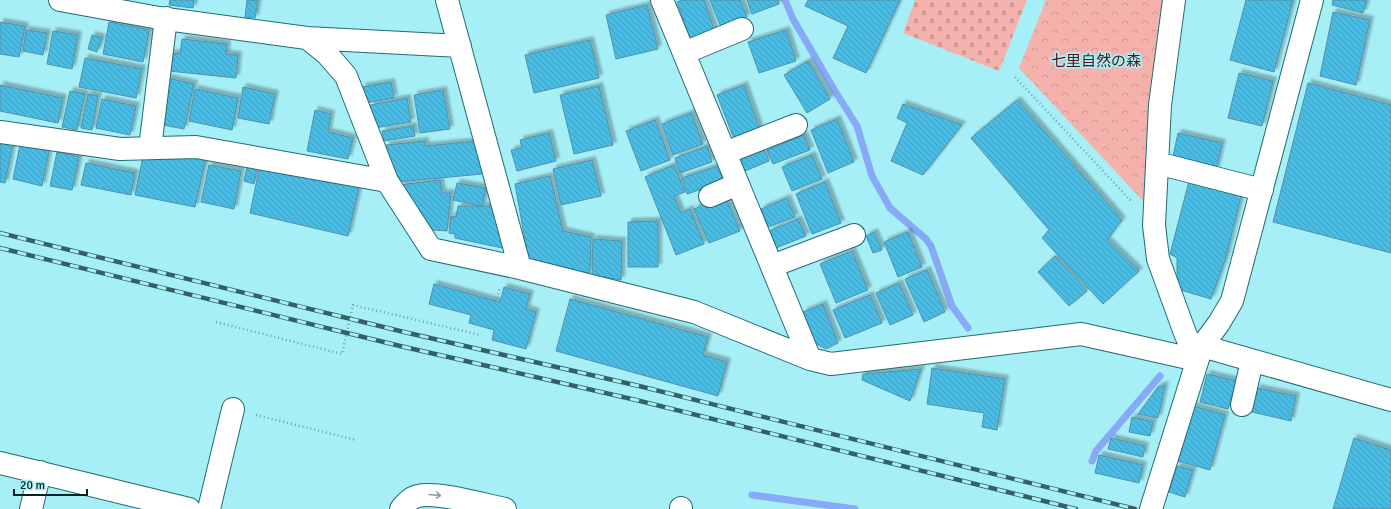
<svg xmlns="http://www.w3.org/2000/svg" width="1391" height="509" font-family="Signika,'Noto Sans JP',sans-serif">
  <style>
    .cemetery { fill: url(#cemetery-stones) }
    .park { fill: url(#park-crowns) }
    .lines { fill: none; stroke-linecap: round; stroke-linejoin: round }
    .stream { stroke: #87aaf6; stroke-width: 7 }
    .building { fill: url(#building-back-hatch); stroke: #5490a7; filter: url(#shadow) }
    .minor-casing { stroke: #216b73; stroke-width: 24 }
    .path { stroke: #6aa3a9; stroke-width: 2.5; stroke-dasharray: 1 3; stroke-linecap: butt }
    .minor { stroke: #fff; stroke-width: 22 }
    .rail-casing { stroke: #356065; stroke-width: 4.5 }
    .rail { stroke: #a7eff7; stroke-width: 3; stroke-dasharray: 9; stroke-linecap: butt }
    .oneway { stroke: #8e9c9d }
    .labels { text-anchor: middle; stroke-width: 3.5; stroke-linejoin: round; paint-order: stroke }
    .park-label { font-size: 15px; fill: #5b1113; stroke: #a7eff7 }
  </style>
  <defs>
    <pattern id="cemetery-stones" width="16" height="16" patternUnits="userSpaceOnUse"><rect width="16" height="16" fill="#f5b2ac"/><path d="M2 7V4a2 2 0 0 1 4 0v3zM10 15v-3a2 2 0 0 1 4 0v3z" fill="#d09994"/></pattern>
    <pattern id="park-crowns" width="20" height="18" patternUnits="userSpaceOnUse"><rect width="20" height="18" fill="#f5b2ac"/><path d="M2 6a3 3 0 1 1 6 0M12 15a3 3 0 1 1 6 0" fill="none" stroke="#d09994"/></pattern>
    <pattern id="building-back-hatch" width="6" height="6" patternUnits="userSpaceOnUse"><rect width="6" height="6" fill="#47bce4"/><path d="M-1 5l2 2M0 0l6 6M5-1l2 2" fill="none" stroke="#3ca1c3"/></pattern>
    <filter id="shadow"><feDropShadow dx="3.5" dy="-3.5" stdDeviation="1" flood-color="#0004"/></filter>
  </defs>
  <rect width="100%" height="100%" fill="#a7eff7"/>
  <!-- cemetery -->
  <path class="cemetery" d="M915 0H1027L999 71 903 33Z"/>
  <!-- park -->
  <path class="park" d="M1046 0H1165L1145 203 1019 68Z"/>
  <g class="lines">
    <!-- stream -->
    <path class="stream" d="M785 0 793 19 835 91 857 126 872 176 885 199 890 208 926 239 931 246 952 306 968 328
      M1092 461 1096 451 1160 376
      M752 495 855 509"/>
  </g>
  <!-- building -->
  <path class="building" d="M170 0H194L193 8 169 5Z
    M247 0H258L255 18 245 17Z
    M682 0H704L715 32 691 41 677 2Z
    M710 0H740L747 17 721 27Z
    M747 0H778L779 4 752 14Z
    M808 0H900L866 73 833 58 848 26 805 6Z
    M1246 0H1293L1274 72 1230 60Z
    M1333 0H1367L1363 13 1332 5Z
    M647 5 658 49 616 59 606 15Z
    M1333 12 1370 20 1356 85 1320 76Z
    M0 22 25 26 19 57 0 54Z
    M109 22 149 30 143 62 103 54Z
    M26 30 47 33 43 55 23 51Z
    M786 30 796 61 759 73 748 42Z
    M53 31 78 35 72 69 47 64Z
    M92 35 102 38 97 52 88 49Z
    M182 39 227 44 226 54 238 55 236 78 169 71 171 53 180 54Z
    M590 40 599 78 534 93 525 55Z
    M85 58 142 69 136 98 79 87Z
    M808 61 830 99 807 113 784 75Z
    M1239 73 1273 81 1262 126 1228 118Z
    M168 78 194 84 184 129 158 124Z
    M391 82 394 98 365 103 362 87Z
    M1308 83 1391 105V253L1273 222Z
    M0 85 63 98 58 123 0 111Z
    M744 85 760 130 734 139 717 95Z
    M599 86 613 145 574 154 560 95Z
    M243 87 275 94 269 124 238 118Z
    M195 89 238 98 232 130 189 121Z
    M443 90 450 129 420 133 414 95Z
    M70 91 85 94 77 130 62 127Z
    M88 94 98 96 92 130 81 128Z
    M407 98 411 122 375 128 370 105Z
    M102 99 136 106 130 135 96 128Z
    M1017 100 1122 220 1107 240 1139 271 1103 304 1042 238 1049 230 971 138Z
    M903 104 962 125 923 175 891 161 907 123 897 118Z
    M315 110 331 114 328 132 353 138 348 159 307 151Z
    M691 113 703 144 673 155 662 124Z
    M837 119 854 162 828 173 811 130Z
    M655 120 670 160 641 171 626 131Z
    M413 126 415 136 384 141 382 131Z
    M549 133 556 161 517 171 511 150 522 148 520 140Z
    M1178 133 1222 143 1216 170 1172 161Z
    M804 135 810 150 773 164 767 150Z
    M0 140 13 143 5 183 0 182Z
    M425 141V146L479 141 482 174 397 182 386 145Z
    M20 145 49 151 42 186 13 179Z
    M707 146 712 162 680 173 675 158Z
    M764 150 769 161 745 171 740 160Z
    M144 151 206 157 195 207 135 195Z
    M57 152 79 157 72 190 50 186Z
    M812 155 822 179 792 191 782 167Z
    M592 160 601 196 561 205 553 169Z
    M248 162 258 164 254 184 244 181Z
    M86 163 135 173 131 195 81 185Z
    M209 165 241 171 234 209 201 202Z
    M260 165 359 187 348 236 250 213Z
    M674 165 685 192 674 196 681 213 690 209 704 244 676 255 645 177Z
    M718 166 723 182 687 194 682 178Z
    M550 176 563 231 591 237 590 273 529 263 515 184Z
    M440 180 442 193H451L447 231 433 230 418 220 400 185Z
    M1189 181 1242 192 1226 257 1211 299 1177 289V258L1170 254Z
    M825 182 841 223 812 234 796 194Z
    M457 183 486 188 482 206 453 200Z
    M787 198 795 217 768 227 761 209Z
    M717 200 719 205 727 201 740 231 709 243 694 209Z
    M458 206H501L512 250 455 238V234L449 233 451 216 456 217Z
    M798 219 806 236 776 248 769 231Z
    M658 221V267H628V222Z
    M874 232 882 250 873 253 866 236Z
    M908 232 922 267 898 277 884 242Z
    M593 239 622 241 621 280 592 275Z
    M852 251 868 290 836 303 820 264Z
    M1055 256 1087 291 1069 306 1038 272Z
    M927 270 945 312 924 322 905 279Z
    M899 283 913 315 890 325 876 293Z
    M434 284 500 302 504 287 530 294 526 309 536 312 526 349 492 340 494 330 469 323 471 315 429 304Z
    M870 295 882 323 845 338 833 310Z
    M570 299 708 337 703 355 727 362 718 396 556 351Z
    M823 304 838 343 826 349 816 344 803 312Z
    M932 368 1005 379 997 430 982 427 984 413 927 404Z
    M921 369 910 401 862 380 863 374Z
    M1207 374 1236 381 1228 409 1200 402Z
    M1165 385 1158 418 1138 414 1158 387Z
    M1257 388 1296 396 1291 421 1252 412Z
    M1193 406 1225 415 1210 470 1178 461Z
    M1132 417 1153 422 1150 436 1129 432Z
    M1111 438 1145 446 1143 457 1108 449Z
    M1354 438 1391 450V509H1333Z
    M1099 455 1143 465 1139 483 1095 473Z
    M1177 466 1193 470 1185 497 1169 492Z"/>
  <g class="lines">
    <!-- minor casing -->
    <g class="minor-casing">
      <path id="minor" d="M60 0 159 18 307 38 327 54 346 76 387 181 431 249 520 268 694 312 810 359 831 364 1081 334 1197 360
        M447 0 520 268
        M662 0 810 359
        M1174 0 1160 105 1154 225 1158 259 1185 333 1197 360
        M307 38 460 46
        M684 53 742 29
        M0 132 120 149 196 147 387 181
        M150 148 166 18
        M725 153 796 125
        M1157 163 1262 190
        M710 196 738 184
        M772 266 854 235
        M1202 346 1391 400
        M1242 405 1252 361
        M0 463 189 509
        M31 509 40 472
        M209 509 233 409
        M401 509C406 503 410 498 418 496 436 491 485 505 505 509
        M681 509V508
        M1151 509 1202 346 1219 323 1232 301 1312 0"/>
    </g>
    <!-- path -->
    <path class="path" d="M1015 77 1132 202
      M496 302 500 287
      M216 322 342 354 353 305 480 335
      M256 415 356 440"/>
    <!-- minor -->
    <use href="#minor" class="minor"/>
    <!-- rail casing -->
    <g class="rail-casing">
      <path id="rail" d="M0 233 404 332 639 386 1135 509
        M0 248 400 346 636 400 1076 509"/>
    </g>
    <!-- rail -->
    <use href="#rail" class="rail"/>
  </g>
  <!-- one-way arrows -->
  <defs><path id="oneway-shaft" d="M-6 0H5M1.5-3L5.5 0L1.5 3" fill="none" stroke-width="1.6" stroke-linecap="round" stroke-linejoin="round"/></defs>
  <use class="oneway" href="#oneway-shaft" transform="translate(435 495) rotate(5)"/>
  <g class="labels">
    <!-- park labels -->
    <g class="park-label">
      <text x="1096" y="66">七里自然の森</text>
    </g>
  </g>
  <!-- scale -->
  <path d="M14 489v6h73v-6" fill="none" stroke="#042326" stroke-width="2"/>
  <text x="20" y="489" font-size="12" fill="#042326" stroke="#a7eff7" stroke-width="3" paint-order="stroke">20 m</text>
</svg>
